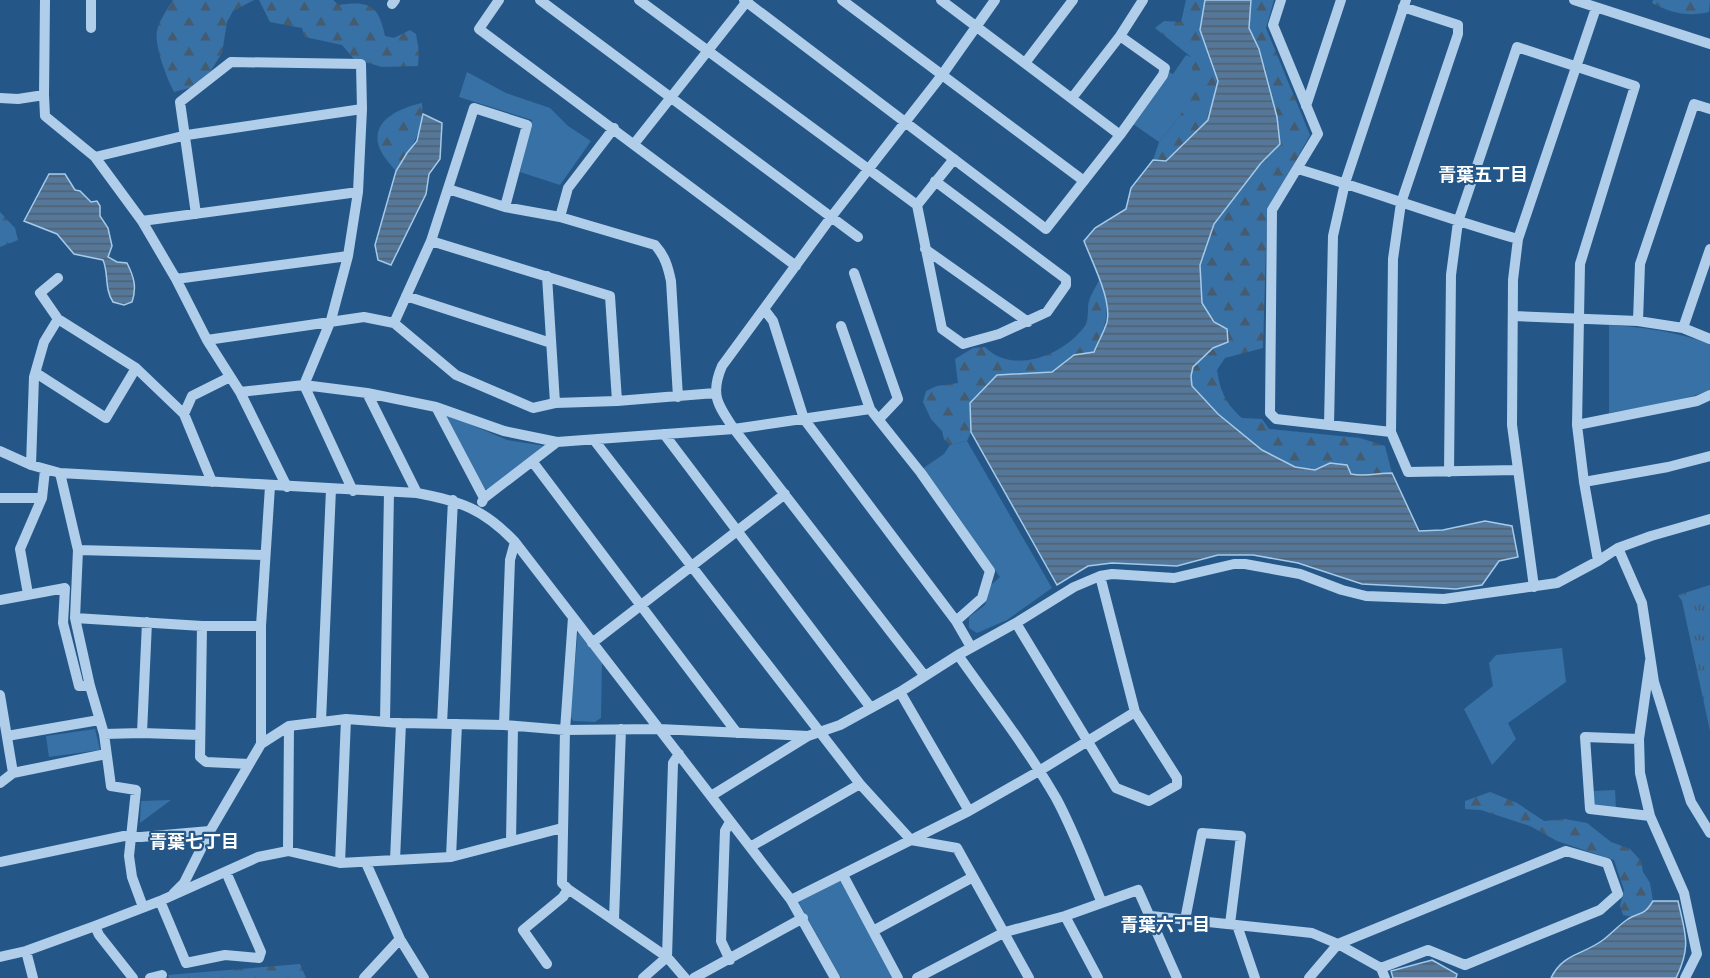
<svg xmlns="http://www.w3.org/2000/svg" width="1710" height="978" font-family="'Work Sans','Noto Sans JP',sans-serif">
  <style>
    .grass { fill: url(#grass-tufts) }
    .forest { fill: url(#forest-firs) }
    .park { fill: #3871a5 }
    .water { fill: url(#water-rules); stroke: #a4caea; stroke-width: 1.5 }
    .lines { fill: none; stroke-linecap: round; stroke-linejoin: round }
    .minor { stroke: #b0cee9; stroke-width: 10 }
    .labels { text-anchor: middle; stroke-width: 4.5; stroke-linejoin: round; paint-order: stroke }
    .neighbourhood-label { font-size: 18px; font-weight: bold; fill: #fff; stroke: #245788 }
  </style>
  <defs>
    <pattern id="grass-tufts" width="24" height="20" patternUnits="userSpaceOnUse" patternTransform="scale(1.5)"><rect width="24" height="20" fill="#3871a5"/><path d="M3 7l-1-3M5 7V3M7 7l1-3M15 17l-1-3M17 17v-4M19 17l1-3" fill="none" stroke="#445b70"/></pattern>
    <pattern id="forest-firs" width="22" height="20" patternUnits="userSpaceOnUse" patternTransform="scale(1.5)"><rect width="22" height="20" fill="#3871a5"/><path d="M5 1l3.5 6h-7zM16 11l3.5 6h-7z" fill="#445b70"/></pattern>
    <pattern id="water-rules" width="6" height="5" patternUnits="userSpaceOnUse" patternTransform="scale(1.5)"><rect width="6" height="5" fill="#54779a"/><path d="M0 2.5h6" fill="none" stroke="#505f6f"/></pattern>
  </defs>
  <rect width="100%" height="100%" fill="#245788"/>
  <!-- grass -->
  <path class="grass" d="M1710 585V731L1682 601 1678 595Z"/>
  <!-- forest -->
  <path class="forest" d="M173 0H254L233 11 227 22 222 53 210 72 193 87 174 92C167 79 154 45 157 31 159 20 168 9 173 0Z
    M259 0H333L339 5C371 0 379 7 385 36L394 38 410 30 416 34 419 51 418 66 382 67 354 59 342 45 305 37 302 28 270 22Z
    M1186 0H1205L1200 30 1218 81 1208 120 1165 161 1153 160 1159 142 1180 116 1191 57 1155 28 1164 21 1181 22Z
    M1251 0H1274L1266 28 1310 135 1267 212 1263 348 1225 358 1217 370C1220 391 1226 404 1242 418L1262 419 1269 429 1360 438 1385 446 1392 473C1378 473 1365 477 1351 474L1347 465 1331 463 1315 470 1295 467 1262 450 1218 414 1192 386 1191 376 1193 367 1214 348 1228 342 1227 329 1214 322 1202 303 1199 265 1214 224 1261 163 1280 144 1277 117 1259 49 1249 28Z
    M1653 0H1710L1709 12C1688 17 1671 13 1652 3Z
    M422 103C425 134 410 147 396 171 389 163 380 153 378 143 373 118 404 107 422 103Z
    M0 212 15 228 18 240 0 247Z
    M1099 280C1112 314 1107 320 1094 352L1074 355 1052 372 997 375 970 403 971 432 967 441 950 445 944 439 942 431 931 419 923 402 926 391 937 386 958 383 955 359 973 348 985 347C1010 373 1055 358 1077 335 1080 332 1084 328 1086 324 1089 317 1087 308 1089 301 1091 294 1096 287 1099 280Z
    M1490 792 1517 803 1544 821 1565 819 1587 823 1611 842 1630 849 1641 861 1643 872 1650 883 1653 901C1645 913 1638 919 1623 915L1620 906 1624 890 1614 860 1557 841 1530 826 1481 810 1465 809V801Z
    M300 964 306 978H169L168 975Z"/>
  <!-- park -->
  <path class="park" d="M1186 55 1191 57 1194 85 1180 116 1159 142 1133 124 1169 72 1173 74Z
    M467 72 506 93 550 108 568 126 591 141 560 185 520 172 532 120 459 97Z
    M1609 325C1644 327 1677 332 1710 344V390C1678 403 1643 407 1609 413Z
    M446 414 507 440 546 446 488 489H484L445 416Z
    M967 441 1052 588 1007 620 977 633 969 628V617L985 605 991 585 1000 577 922 469 944 454 950 445Z
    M578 632 602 662 601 718 595 722 573 721 570 715Z
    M1562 648 1566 682 1508 723 1516 739 1492 765 1464 709 1493 686 1489 663 1496 655Z
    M95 729 100 750 49 757 46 736Z
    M1615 790 1616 808 1594 805 1593 791Z
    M171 800 140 823 141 801Z
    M838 880 843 882 893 978H841L799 903V899Z"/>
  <!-- water -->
  <path class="water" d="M1205 0H1251L1249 28 1259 49 1277 117 1280 144 1261 163 1214 224 1200 265 1202 303 1214 322 1227 329 1228 342 1213 348 1193 367 1191 376 1192 386 1218 414 1262 450 1295 467 1315 470 1330 463 1347 465 1351 474C1365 477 1378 473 1392 473L1419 531 1443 530 1485 521 1512 526 1518 557 1499 561 1482 585 1456 589 1362 584 1298 563 1253 555H1218L1177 566 1112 563 1088 566 1057 585 971 432 970 403 997 375 1052 372 1074 355 1094 352C1098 342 1104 332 1107 322 1112 300 1092 262 1084 241L1095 228 1126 209 1131 188 1153 160 1166 161 1208 120 1218 81 1200 30Z
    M423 114 442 123 440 159 429 174 426 194 391 265 378 260 375 245 396 171 407 153 417 141Z
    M49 174H65L75 190 80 191 91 202 97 201 100 206V216L108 228 112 246 108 257 117 262 127 263C134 277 137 287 132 302L124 305 113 302C104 288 109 274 103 260L74 254 57 234 24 221Z
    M1653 901H1678C1685 933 1692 946 1676 978H1551C1563 953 1583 955 1603 940 1611 934 1619 925 1628 919 1641 911 1643 917 1653 901Z
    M1432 960 1457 974 1456 978H1393L1391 971Z"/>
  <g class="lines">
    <!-- minor -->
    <path class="minor" d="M499 0 479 29 796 266
      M540 0 858 237
      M639 0 917 205
      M744 0 1046 229 1120 135 1163 75 1165 68 1120 36
      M842 0 1084 181
      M941 0 1120 135
      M1281 0 1273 25 1318 134 1272 210 1270 413 1276 419 1391 432
      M1574 0 1710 44
      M392 4 395 0
      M1403 7 1458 25V34L1401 203 1393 259 1391 432 1408 472 1518 470
      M91 28V0
      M1025 63 1073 0
      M44 95 45 116 95 157
      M0 98 18 99 44 95 45 0
      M1072 98 1120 36 1143 0
      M1306 106 1341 0
      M634 144 748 0
      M1298 169C1372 191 1444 218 1518 239
      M935 181 1066 279V285L1047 312 999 334 963 344 942 329 917 205 954 159
      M448 189 505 207 560 217 655 245C665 256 668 267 671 281L678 397
      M196 214 180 102 231 62 361 64 362 109
      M560 217 568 188 614 128
      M142 221 358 192
      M431 241 610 296 617 401
      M925 249 1028 322
      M854 273 898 399 879 419
      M547 276 555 403
      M58 278 40 293 58 319
      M176 279 348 256
      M406 296 551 343
      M764 309 773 321 804 419 956 621 971 647
      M1513 316 1638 321 1683 328 1710 339
      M1638 321 1640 264 1694 104 1710 109
      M394 323 431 241 474 108 527 125 505 207
      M841 326 870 409
      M1683 328 1710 249
      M207 340 364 317 394 323 456 375 533 408 555 403 617 401 715 393
      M36 373 106 418 136 368
      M240 392 304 385 367 393 436 407 484 498
      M367 393 417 493
      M436 407 504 431 557 442 734 429 870 409 921 473 990 571 982 598 956 621
      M184 414 212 482
      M1329 425 1333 236 1345 183 1406 0
      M1577 425 1697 401 1710 395
      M664 434 871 708
      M594 440 860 784 911 840 957 848 1029 978
      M0 451 31 465 60 473 417 493C460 501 484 509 515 542L791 900 835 978
      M532 461 737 733
      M31 465 34 377 44 342 58 319 136 368 184 414 192 396 230 377
      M1449 472 1451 275 1458 222 1517 47 1635 86 1580 264 1577 425 1584 482 1598 561
      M60 473 78 550 75 618 90 686 104 734 111 786 136 790 129 856 132 877 143 907
      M1584 482 1668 467 1710 456
      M287 487 240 392 207 340 176 279 142 221 95 157 187 135 362 109 358 192 348 256 331 320 304 385 353 491
      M0 498H42
      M482 502 484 498 557 442
      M1618 548 1642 603 1654 682 1691 802 1710 833
      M78 550 264 555
      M1534 587 1512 425 1513 280 1518 239 1596 8
      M28 594 20 549 42 498 45 470
      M0 600 65 588 63 623 79 686H90
      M573 617 565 730 562 883 568 889 667 957 685 978
      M75 618 202 626H261
      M1016 623 1116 788 1149 801 1177 785V778L1135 712
      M202 626 200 757 206 762 249 764
      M592 643 785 494
      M958 655C991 702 1027 748 1056 798 1074 831 1087 868 1102 903
      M1650 661 1639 739 1640 773 1650 816 1684 893 1697 954 1685 978
      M924 675 734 429C717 404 710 394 722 366L832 216 942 75 995 0
      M900 692 969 811
      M0 695 13 773 106 754
      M321 721 331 489
      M385 721 389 492
      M442 724 453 500
      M504 725 510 560 515 542
      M142 733 147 622
      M104 734 142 733 200 735
      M7 736 99 720
      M1639 739 1585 737 1590 809 1650 816
      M261 744V626L270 486
      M0 783 13 773
      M711 796 808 736
      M511 841 513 726
      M750 847 860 784
      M288 851 289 726
      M451 857 457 724
      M395 860 401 723
      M0 862 124 836 141 837 210 831
      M340 863 346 719
      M366 863 400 939 424 978
      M843 875 898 978
      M173 894 184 883 210 831 261 744 289 726 346 719 401 723 504 725 565 730 659 729 808 736 840 725 900 692 958 655 1016 623 1074 587 1100 576 1112 574 1174 578 1234 564H1245L1300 574 1342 590 1366 596 1444 599 1557 583 1598 561 1618 548 1651 536 1710 519
      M791 900 969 811 1039 771 1135 712 1100 576
      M160 901 186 963 225 955 259 958 261 952 226 872
      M1065 916 1098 978
      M1151 916 1312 933 1338 944 1566 851 1607 863 1618 894 1600 910 1465 965 1428 950 1381 968
      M614 919 621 729
      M1185 920 1202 833 1241 836 1230 924
      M1237 925 1255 978
      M95 926 99 935 133 978
      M873 931 973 877
      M26 951 33 978
      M0 957 26 951 95 926 160 901 258 857 288 851 340 863 451 857 562 828
      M730 960 721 941 725 831 730 822
      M547 964 523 930 563 897 568 889
      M150 978 162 975
      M364 978 400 939
      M643 978 667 957 673 763 679 754
      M694 978 803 918
      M917 978 1005 932 1065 916 1138 890 1177 978
      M1309 978 1338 944 1381 968 1385 978"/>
  </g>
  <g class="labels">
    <!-- neighbourhood labels -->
    <g class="neighbourhood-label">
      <text x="1483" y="181">青葉五丁目</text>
      <text x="194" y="848">青葉七丁目</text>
      <text x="1165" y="931">青葉六丁目</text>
    </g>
  </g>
</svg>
